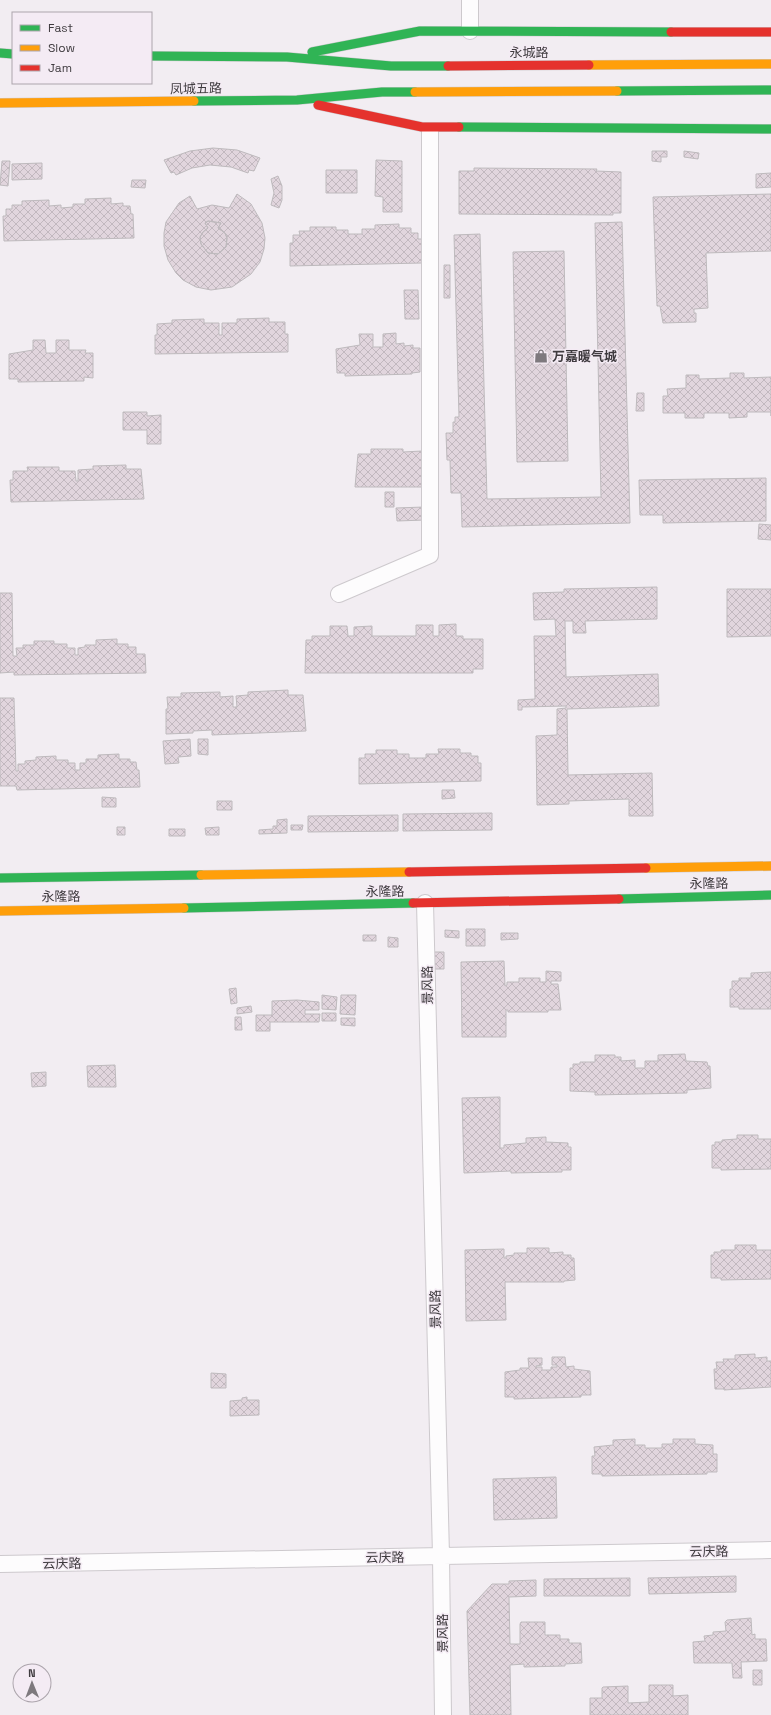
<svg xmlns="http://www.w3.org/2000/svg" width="771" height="1715" font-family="'Space Grotesk','Noto Sans SC',sans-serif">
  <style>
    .building { fill: url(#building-cross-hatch); stroke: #bebabd; fill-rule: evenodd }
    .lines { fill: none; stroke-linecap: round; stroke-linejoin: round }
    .street-casing { stroke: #cdc9cd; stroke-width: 18 }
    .fast-casing { stroke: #cdc9cd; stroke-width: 10 }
    .slow-casing { stroke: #cdc9cd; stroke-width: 10 }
    .jam-casing { stroke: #cdc9cd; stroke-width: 10 }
    .street { stroke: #fdfcfd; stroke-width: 16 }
    .fast { stroke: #30b455; stroke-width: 9 }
    .slow { stroke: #ff9f0a; stroke-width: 9 }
    .jam { stroke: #e5322d; stroke-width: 9 }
    .labels { text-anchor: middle; stroke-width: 3; stroke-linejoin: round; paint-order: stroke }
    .street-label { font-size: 13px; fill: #3f3b3f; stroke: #f4ebf4 }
    .poi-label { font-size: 13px; font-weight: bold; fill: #3f3b3f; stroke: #f4ebf4; text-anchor: start }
  </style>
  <defs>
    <pattern id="building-cross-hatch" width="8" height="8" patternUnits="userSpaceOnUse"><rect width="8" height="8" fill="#e1d5dd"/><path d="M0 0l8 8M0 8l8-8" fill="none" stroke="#c2b8bf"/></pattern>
  </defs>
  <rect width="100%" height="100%" fill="#f2edf2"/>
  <!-- building -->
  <path class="building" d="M213 148 237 150 260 158 254 171 249 170 248 173 231 167 210 165 192 168 176 175 174 172 171 173 164 160 190 151Z
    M652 151H667V157H661V162L652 161Z
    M684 151 699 153 698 159 684 157Z
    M376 160 402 161V212H383V197L375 196Z
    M2 161H10L8 186 0 185Z
    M42 163V179L12 180V164Z
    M474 168 597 169 596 171 621 172V213H613V215L459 214V171H474Z
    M326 170H357V193H326Z
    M771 173V187L756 188V174Z
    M278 176 282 186V200L279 208 271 205 274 193 271 179Z
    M132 180H146L145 188 131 187Z
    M237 194 251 204 262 223 265 238 264 249 260 262 251 274 232 287 211 290 196 287 183 280 176 273 168 260 164 246V233L166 222 179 203 190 196 197 209 212 205 229 208ZM208 221 221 223 218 228 225 233 227 238 226 247 218 254 208 253 201 244 200 237 203 232 208 228 205 223Z
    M771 194V251L706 253 708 308 694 309V313H696V322L663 323 660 306H657L653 197Z
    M111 198V204L123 203V206H130L131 214H133L134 238 4 241 3 216H6V209H12V205H22V201L49 200V206L61 205V208L73 207V204H85V199Z
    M208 221 221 223 218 228 225 233 227 238 226 247 218 254 208 253 201 244 200 237 203 232 208 228 205 223Z
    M622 222 630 523 462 527 461 493H451L450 460H447L446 433H453V422H455V417H459L454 235 480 234 487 499 601 497 595 223Z
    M399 224V228H411V233H418V239H422V263L290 266V243H293V235H300L299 231H310V227H336V230H348V234H362V229H375V225Z
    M564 251 568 461 517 462 513 252Z
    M444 265H450V298H444Z
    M404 290H418L419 319H405Z
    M269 318V322H285V334H288V352L155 354V335H157V324L172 323V320L204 319V323H219V335H222V323H237V319Z
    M396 333V344L404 343V346L413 345V348H420V372L412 373V374L345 376V373H337L336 349 360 345 359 334H373V347H383V334Z
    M33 340H45L46 353H56V340H69V350H86L85 353H93V378L84 377V381L18 382V379H9V354L33 350Z
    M730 373H744V378L771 377V416V412H747V417L729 418V413H704V418H685V413H663V396H668L667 389 686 388V375H699V379L730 378Z
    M637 393H644V411H636Z
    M123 412H147V416L161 415V444H147V430H123Z
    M371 449H403V452L422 451V464H424V487H355L358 454H371Z
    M126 465V469H141L144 499 11 502 10 480H13V471H28L27 467H59V471H75L76 481H78V470L93 469V466Z
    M766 478V521L663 523V515H640L639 480Z
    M385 492H394V507H385Z
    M424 507 425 520 397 521 396 508Z
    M759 524 771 525V540L758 539Z
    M657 587V619L585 621 586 633H573V621H565L566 677 658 674 659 706 567 709 568 775 652 773 653 816H629V799L569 801V804L537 805 536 736 557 735V709L566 708V706L522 707V710H518V700L535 699 534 636H556L555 619 534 620 533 593 564 592V589Z
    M727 589H771V636L727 637Z
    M0 593H12L13 656H17L16 648H23V645H34V641H54V644H67V648H75V655H78V648L85 647V645H96V640L117 639V644H128V647H136V654H145L146 673 14 675V672L0 673Z
    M456 624V636H463V639H483V669H473V673H305L306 640H312V636H330V626H347L348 636H354V627L372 626V636H416V625H433V636H439V625Z
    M288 690V695H303L306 731 212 735V730L193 731V733L166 734V709H168L167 697H181V693L220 692V697L233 696V707H237L236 696 248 695V692Z
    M0 698H14L16 771H18V764H25V761L36 760V757L56 756V760H68V763H75V770H80V763H86V759H98V755L119 754V759H130V762H136L137 770H139L140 787 17 790 16 786H0Z
    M190 739 191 756 178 757 179 763 165 764 163 741Z
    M198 739H208V755L198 754Z
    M438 749H460V753H471V756H478V763H481V781L359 784V758H365V754H376V750H397V754H409V758H426V754H439Z
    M442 790H454L455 798 442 799Z
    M102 797 116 798V807H102Z
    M217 801H232V810H217Z
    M492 813V830L403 831V814Z
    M398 815V831L308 832V816Z
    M287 819V833L259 834V830L273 829V826H277V820Z
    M291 825H303L302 830H291Z
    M117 827H125V835H117Z
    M219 827V835H206L205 828Z
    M169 829H185V836H169Z
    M466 929H485V946H466Z
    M445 930 459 931V938L445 937Z
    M501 933H518V939L501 940Z
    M363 935H376V941H363Z
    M388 937 398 938V947H388Z
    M434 952H444V969H434Z
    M504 961 505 986 507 985V982H519V978H540V982H546V971L561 972V981H551V984H558L561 1010H548V1012H508V1010H506V1037H462L461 962Z
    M771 972V1009H739V1007H730V989H732V981H739V978H751V973Z
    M236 988 237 1003 231 1004 229 989Z
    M322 995 337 997 336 1010 322 1009Z
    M341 995H356L355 1015 340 1014Z
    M297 1000 319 1002V1010H305V1014H320L319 1022H270V1031H256V1015H272V1001Z
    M251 1006 252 1012 237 1014V1008Z
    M322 1013H336V1021H322Z
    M235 1017H241L242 1030H235Z
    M341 1018H355V1026L341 1025Z
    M685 1054 686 1061 707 1062 708 1066H710L711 1088 687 1090V1093L595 1095V1092L570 1091V1068H573V1064H580V1062H595V1055H615V1057H621V1061L635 1060V1068H645V1061H658V1055Z
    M115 1065 116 1087H88L87 1066Z
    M46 1072V1086L32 1087 31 1073Z
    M500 1097V1148H504V1145L526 1143V1138L546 1137V1142L568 1143V1147H571V1170H562V1172L511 1173V1171L464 1173 462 1098Z
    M737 1135H758V1139H771V1169L721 1170V1168H712V1145H715V1142H722V1140L737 1139Z
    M735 1245H756V1250H771V1279L721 1280V1278H711V1255H714V1252H721V1250H735Z
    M527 1248H549V1253L563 1252V1255H571V1258H574L575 1280 564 1281V1282H505L506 1320 466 1321 465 1250 504 1249V1258H506V1256L514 1255V1253H527Z
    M755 1354V1358L767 1357V1361H771V1387L724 1390V1389H715L714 1369H717L716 1362H724L723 1359H735V1355Z
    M552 1357H565L566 1367 574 1366V1369L590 1371 591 1395H581V1397L514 1399V1397H505V1372L520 1370V1368H529L528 1358H542V1365L536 1366V1367H542V1370H551V1367H557V1365H552Z
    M211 1373 226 1374V1388H211Z
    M247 1397V1400H259V1415L230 1416V1401L242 1400V1398Z
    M635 1439V1445H645V1448H662V1444H673V1439H695V1444L713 1445V1454H717V1472H707V1474L602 1476V1474H592V1456H595L594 1447 613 1445V1440Z
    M556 1477 557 1518 494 1520 493 1479Z
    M736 1576V1592L649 1594 648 1578Z
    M630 1578V1596H544V1579Z
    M536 1580V1596L509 1597 510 1644H520V1624L521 1622H545V1635H560V1639H569V1643H581L582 1663 565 1664V1666L524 1667V1664L510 1665 511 1715H470L467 1611 492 1584H509V1581Z
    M751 1618 752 1635 755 1634V1639H766L767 1661 741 1662 742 1678H733L732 1663H694L693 1642 705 1641 704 1636 713 1635V1632L726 1631 725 1622 727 1620Z
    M753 1670H762V1685H753Z
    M649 1685H673V1696L688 1695V1715H590V1698H602V1688L603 1687 628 1686V1703L649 1702Z"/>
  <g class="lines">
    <!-- street casing -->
    <g class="street-casing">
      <path id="street" d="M470 0V31
        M339 594 430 555V131
        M425 903 441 1556 443 1715
        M0 1564 771 1550"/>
    </g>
    <!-- fast casing -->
    <g class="fast-casing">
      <path id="fast" d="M312 52 420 31 671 32
        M0 53 13 54
        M151 56 287 57 391 66H448
        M617 91 771 90
        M194 101 297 100 382 92H415
        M459 127 771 129
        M0 878 201 875
        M619 899 771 895
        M184 908 413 903"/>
    </g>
    <!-- slow casing -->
    <g class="slow-casing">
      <path id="slow" d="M589 65 771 64
        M415 92 617 91
        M0 103 194 101
        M646 868 771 866
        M201 875 409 872
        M0 911 184 908"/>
    </g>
    <!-- jam casing -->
    <g class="jam-casing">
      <path id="jam" d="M671 32H771
        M448 66 589 65
        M318 105 422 127H459
        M409 872 646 868
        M413 903 619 899"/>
    </g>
    <!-- street -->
    <use href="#street" class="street"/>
    <!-- fast -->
    <use href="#fast" class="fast"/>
    <!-- slow -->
    <use href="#slow" class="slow"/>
    <!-- jam -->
    <use href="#jam" class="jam"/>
  </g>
  <!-- icons -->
  <defs>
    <g id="shop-bare" transform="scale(1.08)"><path d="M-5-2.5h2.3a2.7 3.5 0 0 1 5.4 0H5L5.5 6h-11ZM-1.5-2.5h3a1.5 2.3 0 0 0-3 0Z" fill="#7e797e" stroke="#f4ebf4" stroke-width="2.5" paint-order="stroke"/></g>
  </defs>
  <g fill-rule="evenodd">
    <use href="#shop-bare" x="541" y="356"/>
  </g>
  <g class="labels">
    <!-- street labels -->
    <g class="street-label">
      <text x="529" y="57">永城路</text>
      <text transform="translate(196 88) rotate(-1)" y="5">凤城五路</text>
      <text transform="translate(709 883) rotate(-1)" y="5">永隆路</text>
      <text transform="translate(385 891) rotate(-1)" y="5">永隆路</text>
      <text transform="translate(61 896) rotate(-1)" y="5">永隆路</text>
      <text transform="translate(427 985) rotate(-91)" y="5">景风路</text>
      <text transform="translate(435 1309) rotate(-91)" y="5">景风路</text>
      <text transform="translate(709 1551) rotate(-1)" y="5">云庆路</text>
      <text transform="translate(385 1557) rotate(-1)" y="5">云庆路</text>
      <text transform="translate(62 1563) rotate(-1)" y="5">云庆路</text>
      <text transform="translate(442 1633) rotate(-90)" y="5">景风路</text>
    </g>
    <!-- poi labels -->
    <g class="poi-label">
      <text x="552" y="361">万嘉暖气城</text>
    </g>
  </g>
  <!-- legend -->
  <rect x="12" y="12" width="140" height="72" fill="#f4ebf4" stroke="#aca5ac"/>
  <rect x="20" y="25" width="20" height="6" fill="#30b455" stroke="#aca5ac"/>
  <text x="48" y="32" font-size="12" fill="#3f3b3f">Fast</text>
  <rect x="20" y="45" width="20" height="6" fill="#ff9f0a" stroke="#aca5ac"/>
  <text x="48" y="52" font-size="12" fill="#3f3b3f">Slow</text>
  <rect x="20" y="65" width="20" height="6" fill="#e5322d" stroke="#aca5ac"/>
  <text x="48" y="72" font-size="12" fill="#3f3b3f">Jam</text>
  <!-- north arrow -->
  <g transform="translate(32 1683) rotate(359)"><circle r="19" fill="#f4ebf4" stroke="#aca5ac"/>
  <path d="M0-3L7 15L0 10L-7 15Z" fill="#7e797e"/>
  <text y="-6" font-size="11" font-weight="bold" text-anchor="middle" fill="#3f3b3f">N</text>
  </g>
</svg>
